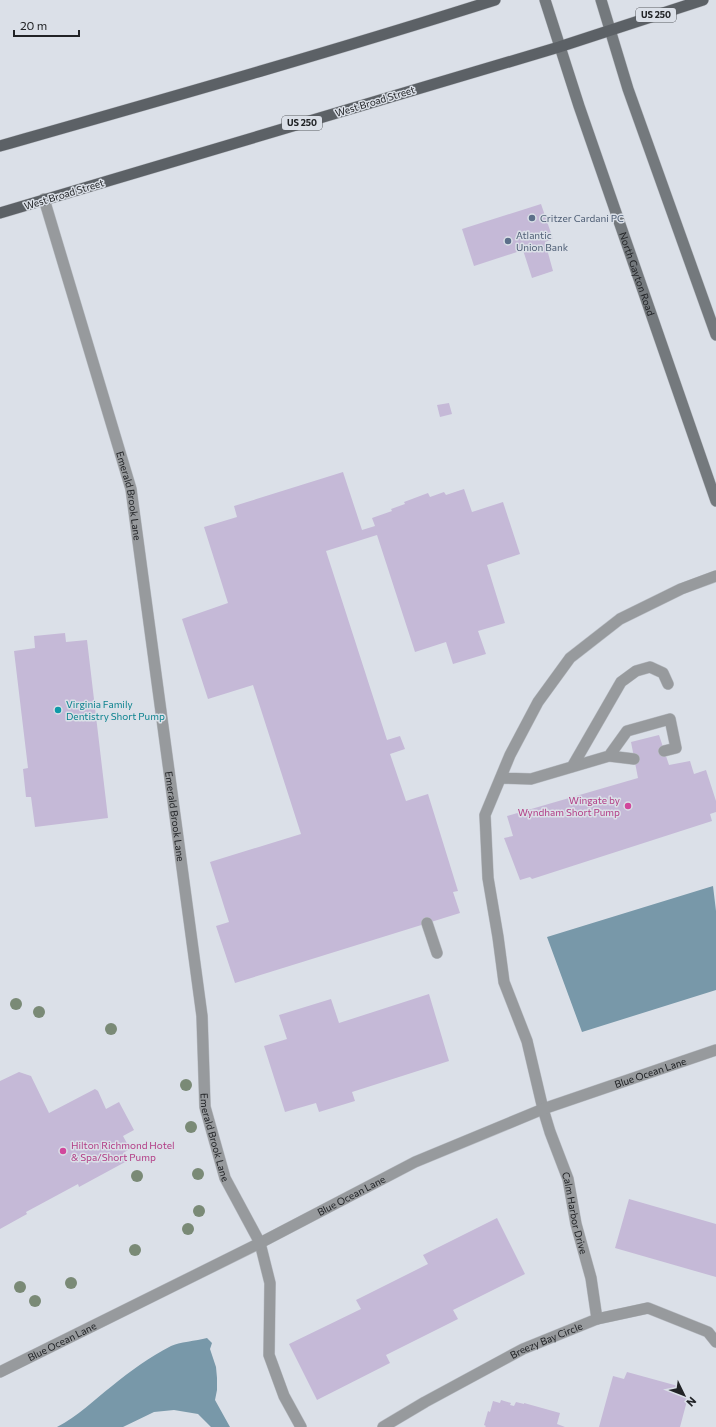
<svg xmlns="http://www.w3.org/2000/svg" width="716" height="1427" font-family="Commissioner,sans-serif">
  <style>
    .water { fill: #7898a9 }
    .building { fill: #c5b9d7 }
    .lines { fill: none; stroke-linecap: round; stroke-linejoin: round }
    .service-casing { stroke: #babec5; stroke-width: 12 }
    .minor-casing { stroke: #babec5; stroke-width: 12 }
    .secondary-casing { stroke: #babec5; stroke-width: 12 }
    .primary-casing { stroke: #babec5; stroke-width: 12 }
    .service { stroke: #979a9d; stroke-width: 11 }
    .minor { stroke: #979a9d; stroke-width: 11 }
    .secondary { stroke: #74797d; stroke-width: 11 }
    .primary { stroke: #5c6166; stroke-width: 11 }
    .tree { fill: #7a8a76 }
    .service-dot { fill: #5c6f8a; stroke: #dbe0e8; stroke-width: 1.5 }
    .culture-dot { fill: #0f9aa8; stroke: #dbe0e8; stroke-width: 1.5 }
    .hotel-dot { fill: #d1479c; stroke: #dbe0e8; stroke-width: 1.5 }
    .labels { text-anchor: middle; stroke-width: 3; stroke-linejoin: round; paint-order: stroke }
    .shield { fill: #dbe0e8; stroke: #595c60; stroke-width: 1 }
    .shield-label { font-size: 9px; font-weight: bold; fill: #212326 }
    .street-label { font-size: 10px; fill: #212326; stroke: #dbe0e8 }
    .service-label { font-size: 10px; fill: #4e5e75; stroke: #dbe0e8; text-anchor: start }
    .culture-label { font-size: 10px; fill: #0d838f; stroke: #dbe0e8; text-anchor: start }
    .hotel-label { font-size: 10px; fill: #b23c85; stroke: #dbe0e8; text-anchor: end }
  </style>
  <rect width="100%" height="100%" fill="#dbe0e8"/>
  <!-- water -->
  <path class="water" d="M713 886 716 911V990L582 1032 547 937Z
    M207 1338 212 1343 210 1349 216 1367 217 1378V1390L215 1400 230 1427H211L198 1414 174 1410 154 1412 123 1427H57C78 1416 94 1400 112 1386 130 1371 150 1357 171 1346 179 1342 196 1341 207 1338Z"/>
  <!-- building -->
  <path class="building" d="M541 204 553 239 545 242 553 271 532 278 523 250 474 266 462 229Z
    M449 403 452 414 440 417 437 405Z
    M343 472 362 530 375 526 372 518 392 511 391 509 405 504 404 502 428 493 430 497 444 492 446 495 464 489 472 512 503 502 520 554 487 565 505 623 478 631 486 654 453 664 446 642 415 652 377 535 326 551 387 740 400 736 405 749 390 754 406 801 428 794 458 891 453 892 460 913 235 983 216 926 229 922 210 862 301 834 253 685 208 699 182 619 228 603 204 527 237 517 234 506Z
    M65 633 66 642 87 640 108 818 35 827 31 797H26L23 769 28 768 14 651 35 648 34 636Z
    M659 735 669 765 690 761 694 774 706 770 716 801V812L710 814 712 821 532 879 530 877 520 880 504 838 513 836 507 816 638 778 631 742Z
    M429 994 449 1061 352 1092 355 1101 319 1112 316 1103 285 1112 264 1046 287 1039 279 1015 331 999 339 1023Z
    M19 1072 31 1076 49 1113 95 1089 98 1091 106 1109 119 1102 134 1130 123 1136 130 1149 123 1153 127 1161 79 1187 78 1184 26 1212 27 1214 0 1229V1081Z
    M629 1199 716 1224V1277L615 1248Z
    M497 1218 525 1274 453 1310 458 1319 386 1355 390 1363 317 1400 289 1344 361 1309 356 1300 428 1264 423 1255Z
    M627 1372 678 1386 676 1394 688 1397 680 1427H599L613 1376 624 1379Z
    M501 1400 511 1403 510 1405 514 1406 516 1402 524 1404V1403L560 1413 557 1424 565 1427H485L486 1426 484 1425 488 1411 490 1412 493 1401 500 1403Z"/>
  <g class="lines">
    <!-- service casing -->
    <g class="service-casing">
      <path id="service" d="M634 759 609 756 627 731 670 719 676 748 664 751
        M572 767 621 682 636 671 650 667 663 673 668 684
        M501 778 531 779 609 756
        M427 923 437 953
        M543 1109 527 1041 504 982 498 937 488 878 485 815 510 755 538 702 570 658 620 619 681 589 716 576"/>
    </g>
    <!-- minor casing -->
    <g class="minor-casing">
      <g id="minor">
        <path id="s1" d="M44 199 131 489 202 1016 205 1107 225 1178 260 1243 270 1283 269 1355 284 1396 301 1427"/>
        <path id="s2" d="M543 1109 550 1132 568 1179 576 1224 591 1278 597 1319"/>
        <path id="s3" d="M0 1372 260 1243 415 1162 543 1109 716 1050"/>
        <path id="s4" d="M383 1427 425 1402 523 1349 597 1319 648 1308 708 1332 716 1342"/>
      </g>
    </g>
    <!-- secondary casing -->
    <g class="secondary-casing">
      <g id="secondary">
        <path id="s5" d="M545 0 579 106 716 501"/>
        <path d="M601 0 628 89 716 335"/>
      </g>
    </g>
    <!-- primary casing -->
    <g class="primary-casing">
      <path id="primary" d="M0 146C165 99 331 52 495 0
        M0 213 559 47 703 0"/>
    </g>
    <!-- service -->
    <use href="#service" class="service"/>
    <!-- minor -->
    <use href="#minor" class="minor"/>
    <!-- secondary -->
    <use href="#secondary" class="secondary"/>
    <!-- primary -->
    <use href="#primary" class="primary"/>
  </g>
  <!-- trees -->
  <g class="tree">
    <circle cx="16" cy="1004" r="6"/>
    <circle cx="39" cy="1012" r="6"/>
    <circle cx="111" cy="1029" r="6"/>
    <circle cx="186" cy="1085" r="6"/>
    <circle cx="191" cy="1127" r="6"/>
    <circle cx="198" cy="1174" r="6"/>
    <circle cx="137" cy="1176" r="6"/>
    <circle cx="199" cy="1211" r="6"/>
    <circle cx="188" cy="1229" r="6"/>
    <circle cx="135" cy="1250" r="6"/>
    <circle cx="71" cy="1283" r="6"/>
    <circle cx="20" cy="1287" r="6"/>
    <circle cx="35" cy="1301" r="6"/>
  </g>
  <!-- markers -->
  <g class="service-dot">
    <circle cx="532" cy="218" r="4"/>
    <circle cx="508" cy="241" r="4"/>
  </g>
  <circle class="culture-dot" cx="58" cy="710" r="4"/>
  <g class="hotel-dot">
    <circle cx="628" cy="806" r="4"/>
    <circle cx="63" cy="1151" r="4"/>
  </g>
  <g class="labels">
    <!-- shield labels -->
    <g class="shield">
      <rect x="636" y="8" width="40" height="14" rx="3"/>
      <rect x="282" y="116" width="40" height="14" rx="3"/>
    </g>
    <g class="shield-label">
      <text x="656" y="18">US 250</text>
      <text x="302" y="126">US 250</text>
    </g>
    <!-- street labels -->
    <g class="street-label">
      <text transform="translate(375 101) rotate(-17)" y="4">West Broad Street</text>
      <text transform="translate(64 194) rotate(-17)" y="4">West Broad Street</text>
      <text dy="4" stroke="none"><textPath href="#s5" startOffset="289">North Gayton Road</textPath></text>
      <text dy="4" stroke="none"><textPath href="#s1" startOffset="309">Emerald Brook Lane</textPath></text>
      <text dy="4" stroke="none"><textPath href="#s1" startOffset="633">Emerald Brook Lane</textPath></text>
      <text dy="4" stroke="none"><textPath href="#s3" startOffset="717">Blue Ocean Lane</textPath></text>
      <text dy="4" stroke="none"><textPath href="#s1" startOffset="957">Emerald Brook Lane</textPath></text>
      <text dy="4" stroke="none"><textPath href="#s3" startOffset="393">Blue Ocean Lane</textPath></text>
      <text dy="4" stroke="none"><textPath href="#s2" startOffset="109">Calm Harbor Drive</textPath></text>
      <text dy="4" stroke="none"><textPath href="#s3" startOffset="69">Blue Ocean Lane</textPath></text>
      <text dy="4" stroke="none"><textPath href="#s4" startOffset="185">Breezy Bay Circle</textPath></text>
    </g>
    <!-- service labels -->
    <g class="service-label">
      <text x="540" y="222">Critzer Cardani PC</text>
      <text x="516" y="239">Atlantic<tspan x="516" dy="12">Union Bank</tspan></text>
    </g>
    <!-- culture labels -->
    <g class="culture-label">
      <text x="66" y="708">Virginia Family<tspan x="66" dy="12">Dentistry Short Pump</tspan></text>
    </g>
    <!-- hotel labels -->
    <g class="hotel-label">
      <text x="620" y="804">Wingate by<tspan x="620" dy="12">Wyndham Short Pump</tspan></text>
      <text x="71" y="1149" text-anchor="start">Hilton Richmond Hotel<tspan x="71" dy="12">&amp; Spa/Short Pump</tspan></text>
    </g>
  </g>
  <!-- north arrow -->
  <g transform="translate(684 1395) rotate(133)" stroke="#dbe0e8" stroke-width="3" paint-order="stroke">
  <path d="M0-3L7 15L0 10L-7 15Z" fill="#212326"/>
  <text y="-6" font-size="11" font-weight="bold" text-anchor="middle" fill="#212326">N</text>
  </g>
  <!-- scale -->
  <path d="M14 30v6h65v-6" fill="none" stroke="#212326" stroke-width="2"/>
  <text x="20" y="30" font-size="12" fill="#212326" stroke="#dbe0e8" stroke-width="3" paint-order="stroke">20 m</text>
</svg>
